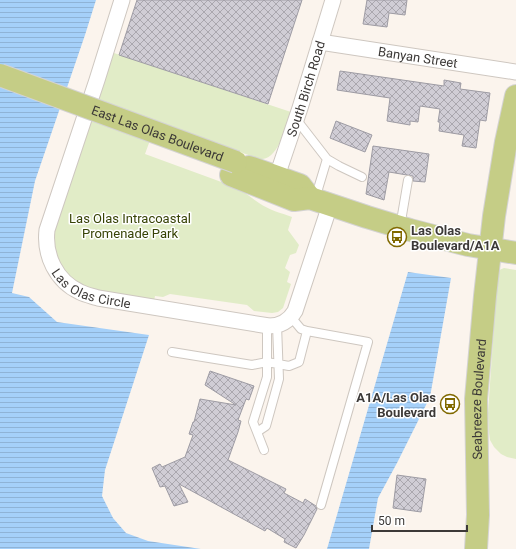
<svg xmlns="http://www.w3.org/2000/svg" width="516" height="549" font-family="Roboto,sans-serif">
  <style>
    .green { fill: #e1ecc7 }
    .water { fill: url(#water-rules) }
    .building { fill: url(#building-cross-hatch); stroke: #9e9ca4 }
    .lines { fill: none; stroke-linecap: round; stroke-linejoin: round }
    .service-casing { stroke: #cec7c0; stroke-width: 10 }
    .minor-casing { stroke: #cec7c0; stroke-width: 17 }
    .primary-casing { stroke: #d4d3d3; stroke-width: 24 }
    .service { stroke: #fff; stroke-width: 8 }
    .minor { stroke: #fff; stroke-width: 15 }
    .primary { stroke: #c5cd86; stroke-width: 22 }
    .primary-bridge-casing { stroke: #d4d3d3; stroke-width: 24; stroke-linecap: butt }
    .primary-bridge { stroke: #c5cd86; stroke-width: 22 }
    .labels { text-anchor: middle; stroke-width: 3; stroke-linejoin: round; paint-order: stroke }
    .street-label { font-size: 13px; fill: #3c3937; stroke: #fff }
    .park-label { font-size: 13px; fill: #374305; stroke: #fff }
    .poi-label { font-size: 13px; font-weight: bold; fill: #3c3937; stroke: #fff; text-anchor: start }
  </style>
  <defs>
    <pattern id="water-rules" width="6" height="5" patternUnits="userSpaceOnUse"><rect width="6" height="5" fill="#a5d0f9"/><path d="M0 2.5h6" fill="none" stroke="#8fb3d6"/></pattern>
    <pattern id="building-cross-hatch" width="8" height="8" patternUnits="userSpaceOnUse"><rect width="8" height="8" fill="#d0cdd5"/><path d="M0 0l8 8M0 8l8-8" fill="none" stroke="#aaa7ae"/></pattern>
  </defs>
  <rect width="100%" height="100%" fill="#fbf4ed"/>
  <!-- green -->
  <path class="green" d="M111 52 291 112C287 124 279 157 263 159 259 159 255 157 251 156L157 121 145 154 235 187C244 191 251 198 259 203 269 210 281 213 292 217L288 230 299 245 296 253 290 255 285 268 290 272 287 282 291 284 283 308 278 312 272 313 254 311 247 305 170 294 163 297 155 296 154 301 100 293 68 278 56 260 53 238 55 225Z
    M504 268 516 270V459L507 457 501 454 494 447 490 440 489 433 488 413 494 326 493 291 497 271Z"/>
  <!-- water -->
  <path class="water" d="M0 0H96L85 35 35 181 12 293 29 297 57 322 149 335 105 470 102 496 113 518 126 533 148 541 201 549H0Z
    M408 272 451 278 430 397 397 463 378 498 369 549H327Z"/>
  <!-- building -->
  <path class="building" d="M137 0H302L268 104 119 55Z
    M367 0H407L405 15 389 13 387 27 363 24Z
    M340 71 444 86V80L461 83 460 89 490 93 486 121 480 120 476 148 462 146 464 135 439 131 440 122H438L440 109 420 106 418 122 410 121V125L387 121 390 98 337 90Z
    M336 121 372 135 365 152 330 138Z
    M373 146 429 154 425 182 413 181V176L389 172 384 200 366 194Z
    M210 371 254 386 249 400 246 399 238 420 241 421 238 432 228 460 286 489 284 493 303 503 305 499 316 506 317 509 304 535 296 548 284 542 285 539 267 528 265 531 179 484 188 502 174 506 165 486 160 487 152 468 160 464 162 467 185 457 193 435 189 434 193 422H194L200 399 236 405 205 385Z
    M397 475 426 479 421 512 393 508Z"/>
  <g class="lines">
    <!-- service casing -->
    <g class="service-casing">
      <path id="service" d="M296 119 327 159 339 166 362 177
        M315 199 327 159
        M400 227 408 180
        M291 317 301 329 307 331
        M267 326V377L253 422 257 432 266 426 279 379 277 325
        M172 352 252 365 267 362 289 366 299 362 307 331 368 342 321 505
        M257 432 264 450"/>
    </g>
    <!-- minor casing -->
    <g class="minor-casing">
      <g id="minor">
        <path id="s1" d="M122 0 97 80 47 230C44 255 56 281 80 292 86 295 92 296 98 298L269 326C281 326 289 321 295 311L330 205"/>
        <path id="s2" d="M320 42 516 72"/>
        <path id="s3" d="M277 176 300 108 333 0"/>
      </g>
    </g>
    <!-- primary casing -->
    <g class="primary-casing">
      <g id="primary">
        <path d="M249 167 300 185 310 198"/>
        <path d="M231 175 294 200 310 198 367 217 410 230 468 245 516 253"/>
        <path id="s4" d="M476 549 478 515 476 399 485 296 494 216 506 142 516 96"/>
      </g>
    </g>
    <!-- service -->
    <use href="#service" class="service"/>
    <!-- minor -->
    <use href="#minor" class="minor"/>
    <!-- primary -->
    <use href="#primary" class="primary"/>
    <!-- primary-bridge casing -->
    <g class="primary-bridge-casing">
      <g id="primary-bridge">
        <path id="s5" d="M0 75 236 162"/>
      </g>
    </g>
    <!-- primary-bridge -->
    <use href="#primary-bridge" class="primary-bridge"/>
  </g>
  <!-- icons -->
  <defs>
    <g id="bus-ring" transform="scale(1)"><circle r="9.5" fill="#fff" stroke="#816900" stroke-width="1.5"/><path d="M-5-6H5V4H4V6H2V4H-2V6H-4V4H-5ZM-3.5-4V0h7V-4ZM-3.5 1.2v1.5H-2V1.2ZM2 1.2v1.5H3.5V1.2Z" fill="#816900"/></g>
  </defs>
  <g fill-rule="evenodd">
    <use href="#bus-ring" x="397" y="237"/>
    <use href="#bus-ring" x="450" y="404"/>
  </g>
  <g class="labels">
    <!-- street labels -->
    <g class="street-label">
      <text dy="5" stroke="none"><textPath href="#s2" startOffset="99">Banyan Street</textPath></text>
      <text dy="5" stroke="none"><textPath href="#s3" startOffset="92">South Birch Road</textPath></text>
      <text dy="5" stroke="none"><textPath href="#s5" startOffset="168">East Las Olas Boulevard</textPath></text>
      <text dy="5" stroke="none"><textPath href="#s1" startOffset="326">Las Olas Circle</textPath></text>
      <text dy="5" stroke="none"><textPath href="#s4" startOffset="150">Seabreeze Boulevard</textPath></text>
    </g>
    <!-- park labels -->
    <g class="park-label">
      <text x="130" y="223">Las Olas Intracoastal<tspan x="130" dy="15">Promenade Park</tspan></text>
    </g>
    <!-- poi labels -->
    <g class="poi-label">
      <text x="411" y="235">Las Olas<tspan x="411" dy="15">Boulevard/A1A</tspan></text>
      <text x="436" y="402" text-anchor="end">A1A/Las Olas<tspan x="436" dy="15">Boulevard</tspan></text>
    </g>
  </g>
  <!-- scale -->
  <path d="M372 525v6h95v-6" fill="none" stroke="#3c3937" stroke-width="2"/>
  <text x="378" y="525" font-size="12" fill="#3c3937" stroke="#ffffff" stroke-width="3" paint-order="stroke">50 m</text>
</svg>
